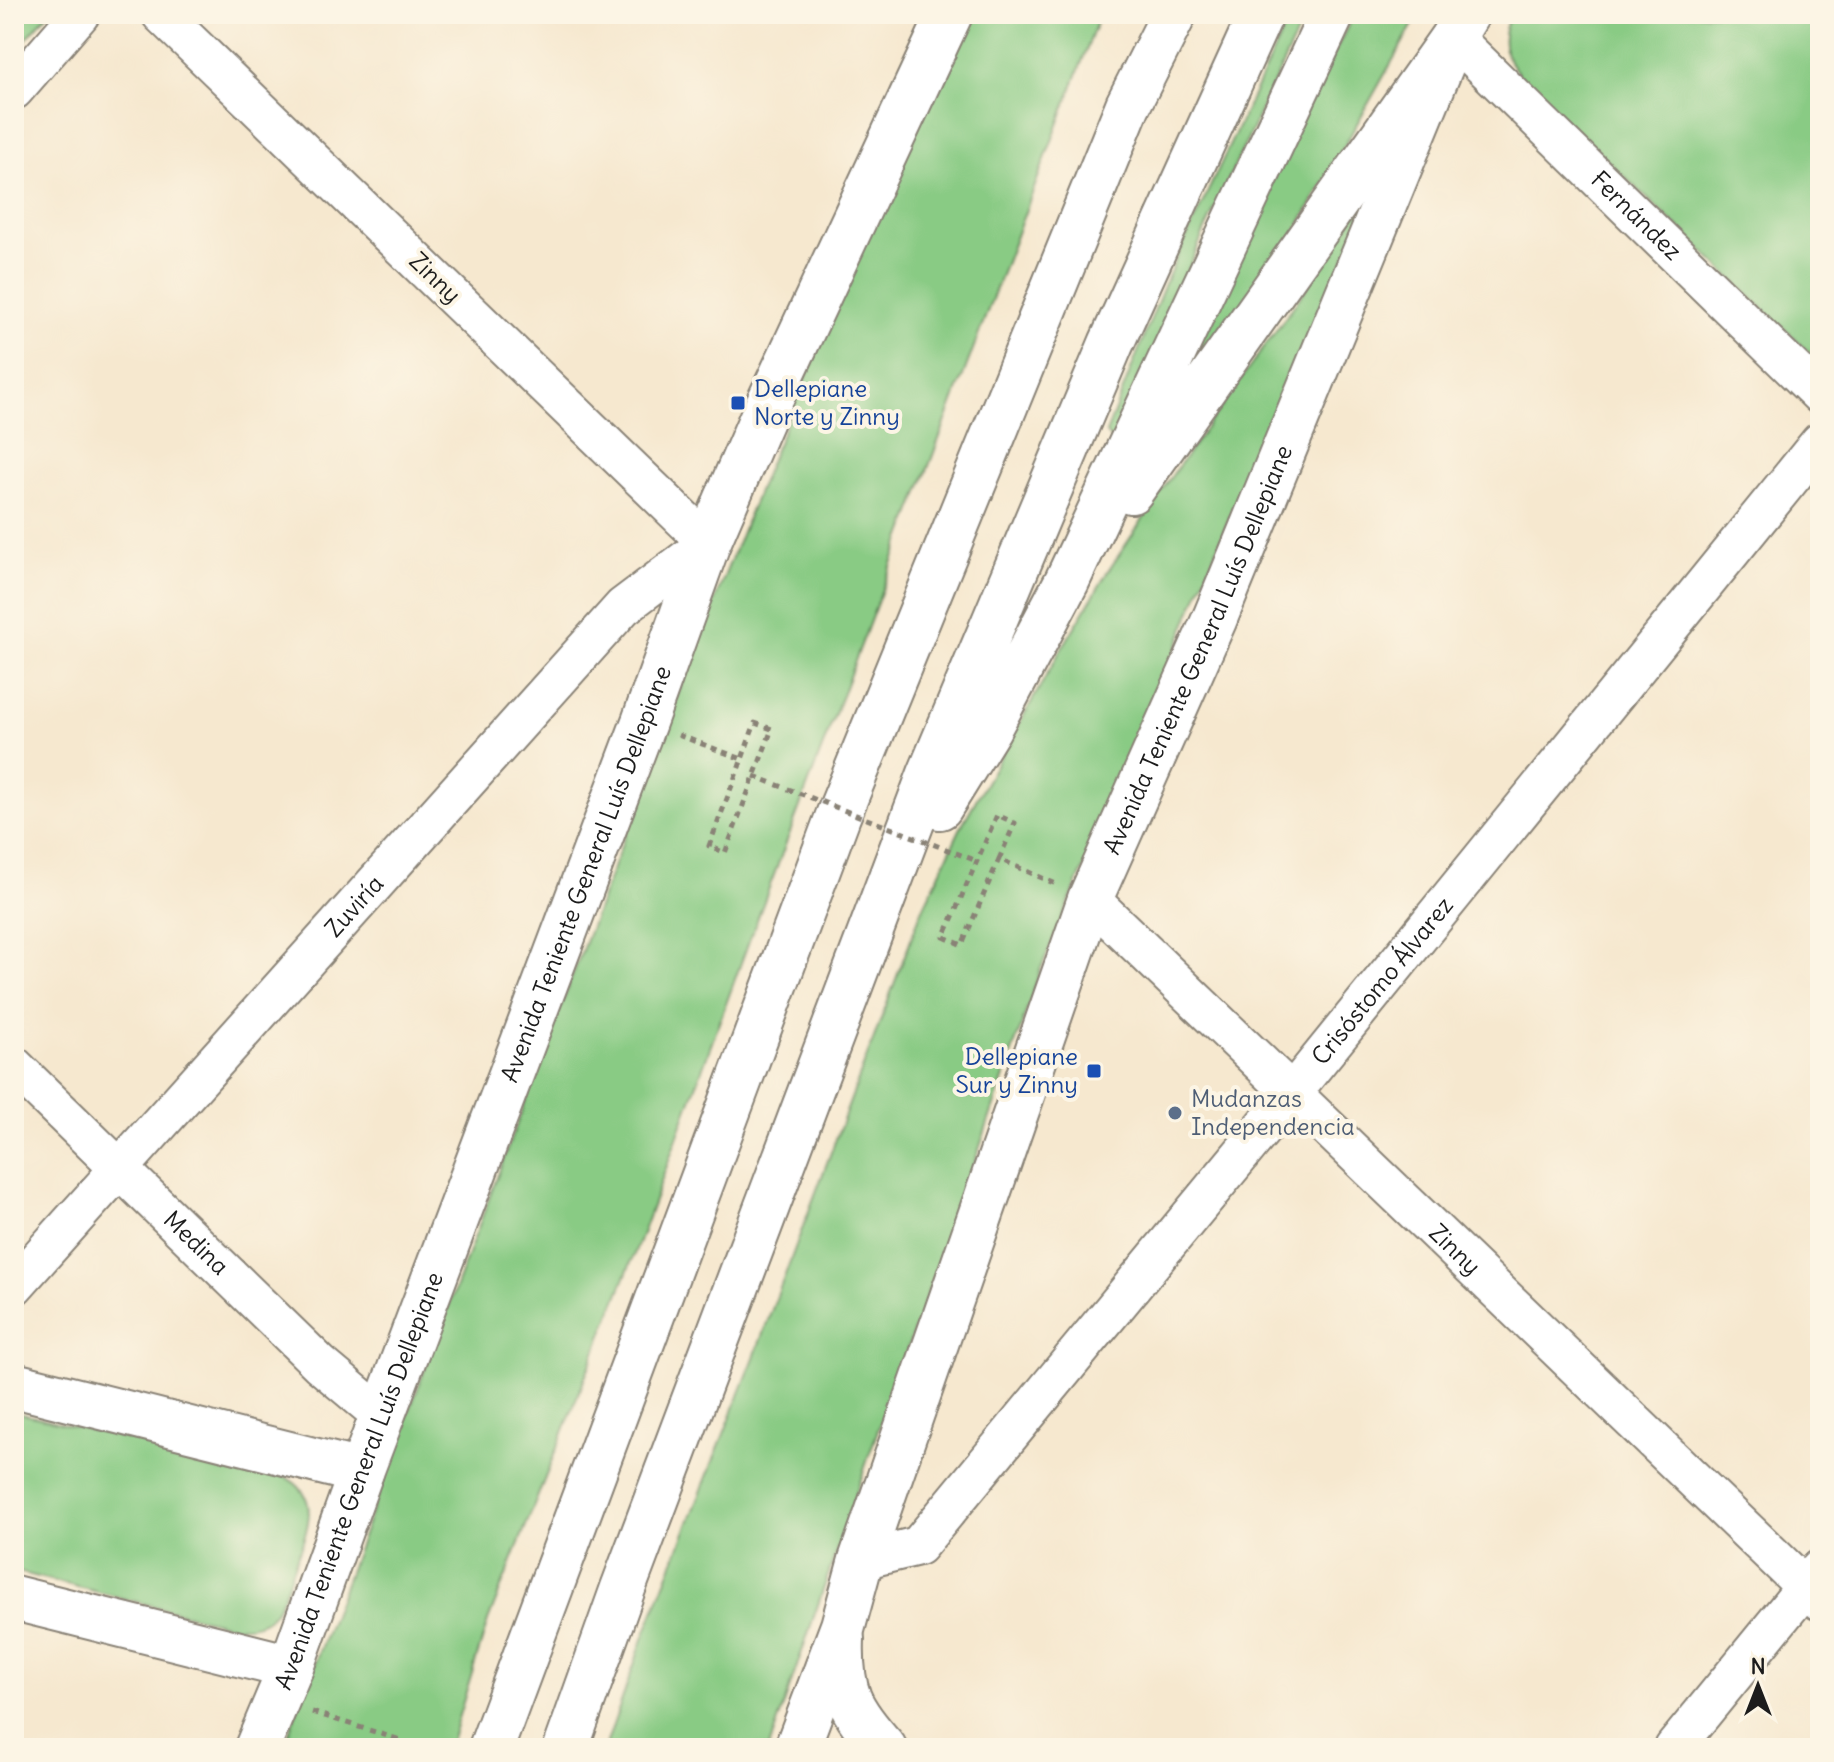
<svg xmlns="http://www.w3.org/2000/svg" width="1834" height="1762" font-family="Delius,sans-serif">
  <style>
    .green { fill: #89cb84; stroke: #527450; stroke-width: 2 }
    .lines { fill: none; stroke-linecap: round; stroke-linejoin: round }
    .street-casing { stroke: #898276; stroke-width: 42 }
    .secondary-casing { stroke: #898276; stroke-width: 48 }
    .highway-casing { stroke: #898276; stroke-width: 48 }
    .path { stroke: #898276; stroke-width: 5; stroke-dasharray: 6 6; stroke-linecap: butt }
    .street { stroke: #fff; stroke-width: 38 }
    .secondary { stroke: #fff; stroke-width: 44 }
    .highway { stroke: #fff; stroke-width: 44 }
    .path-bridge { stroke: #898276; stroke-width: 5; stroke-dasharray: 6 6; stroke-linecap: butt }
    .transit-dot { fill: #1a4fb4; stroke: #fcf5e5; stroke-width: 3 }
    .service-dot { fill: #5c6f8a; stroke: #fcf5e5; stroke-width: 3 }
    .labels { text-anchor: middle; stroke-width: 8; stroke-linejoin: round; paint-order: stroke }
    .street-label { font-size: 24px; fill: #1c1c1c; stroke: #fcf5e5 }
    .transit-label { font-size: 24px; fill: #164399; stroke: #fcf5e5; text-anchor: start }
    .service-label { font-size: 24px; fill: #4e5e75; stroke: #fcf5e5; text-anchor: start }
  </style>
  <rect width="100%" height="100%" fill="#fcf5e5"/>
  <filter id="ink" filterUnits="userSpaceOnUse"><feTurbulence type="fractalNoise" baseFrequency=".0125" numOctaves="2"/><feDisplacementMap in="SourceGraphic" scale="16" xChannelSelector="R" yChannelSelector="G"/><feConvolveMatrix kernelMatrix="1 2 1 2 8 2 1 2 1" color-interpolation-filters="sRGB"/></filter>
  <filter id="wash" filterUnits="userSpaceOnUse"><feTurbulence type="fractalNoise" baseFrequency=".006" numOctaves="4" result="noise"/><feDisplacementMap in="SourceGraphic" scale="32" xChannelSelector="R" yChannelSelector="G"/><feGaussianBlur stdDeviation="1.8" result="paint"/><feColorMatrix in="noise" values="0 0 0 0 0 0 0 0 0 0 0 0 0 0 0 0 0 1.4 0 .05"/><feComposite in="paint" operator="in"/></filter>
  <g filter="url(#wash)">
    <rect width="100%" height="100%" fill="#f6e8cf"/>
    <!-- green -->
    <path class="green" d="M14 14H48L14 53Z
      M969 14H1100L749 941 639 1242 488 1621 449 1748H283L689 665 771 459 867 233Z
      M1291 14H1306L1204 232 1115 445 1106 433 1166 281Z
      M1354 14H1419L1277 265 1180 383 1293 134Z
      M1511 14H1820V359L1813 356 1530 87C1508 61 1494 47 1511 14Z
      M1382 174 1242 486 1158 694 1041 968 972 1170 875 1438 769 1748H605L643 1639 753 1360 920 915 963 823 1058 655 1107 573 1173 474 1313 279Z
      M14 1412 283 1476C326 1496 305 1535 293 1568 287 1583 283 1602 273 1614 263 1626 248 1627 233 1626L14 1571Z"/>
  </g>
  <g filter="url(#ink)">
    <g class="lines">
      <!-- street casing -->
      <g class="street-casing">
        <g id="street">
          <path id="s1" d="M1453 37 1820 395"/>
          <path d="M14 90 80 14"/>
          <path id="s2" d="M1090 899 1820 1601"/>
          <path id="s3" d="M14 1066 320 1364 382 1416"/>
          <path id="s4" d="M14 1286 623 607 708 543 161 14"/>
          <path id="s5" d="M861 1560 918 1546 1291 1094 1820 442"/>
          <path d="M1674 1748 1820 1569"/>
        </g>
      </g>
      <!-- secondary casing -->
      <g class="secondary-casing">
        <g id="secondary">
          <path d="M14 1385 361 1472"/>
          <path d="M14 1598 291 1667"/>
          <path d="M842 1639C840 1692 849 1709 884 1748"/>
          <path id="s6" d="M257 1748 291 1667 361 1472 644 722 708 543 763 415 950 14"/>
          <path id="s7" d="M797 1748 843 1626 861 1560 1090 899 1215 618 1453 37 1467 14"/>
        </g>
      </g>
      <!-- highway casing -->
      <g class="highway-casing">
        <path id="highway" d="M1131 491 1453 37
          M940 807 989 728 1067 581 1332 14
          M491 1748 838 816 1128 105 1174 14
          M566 1748 622 1591 930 774 1111 344 1261 14"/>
      </g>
      <!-- path -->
      <path class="path" d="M678 735 742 759 709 846 725 853 772 729 755 723 742 759
        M999 859 1015 823 997 815 944 937 962 945 999 859 1056 884
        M312 1712 397 1739 394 1748"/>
      <!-- street -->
      <use href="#street" class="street"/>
      <!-- secondary -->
      <use href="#secondary" class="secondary"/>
      <!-- highway -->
      <use href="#highway" class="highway"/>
      <!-- path-bridge -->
      <path class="path-bridge" d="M754 776 977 861"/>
    </g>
  </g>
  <!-- markers -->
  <g class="transit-dot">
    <rect x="730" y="395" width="16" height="16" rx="4"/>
    <rect x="1086" y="1063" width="16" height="16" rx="4"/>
  </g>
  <circle class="service-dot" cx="1175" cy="1113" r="8"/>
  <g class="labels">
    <!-- street labels -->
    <g class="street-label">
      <text dy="8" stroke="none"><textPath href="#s1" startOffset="256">Fernández</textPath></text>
      <text transform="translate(435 278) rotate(44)" y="8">Zinny</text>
      <text dy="8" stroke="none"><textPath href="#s7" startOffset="1170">Avenida Teniente General Luís Dellepiane</textPath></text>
      <text dy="8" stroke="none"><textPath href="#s6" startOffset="934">Avenida Teniente General Luís Dellepiane</textPath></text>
      <text dy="8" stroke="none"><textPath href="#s4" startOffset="510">Zuviría</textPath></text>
      <text dy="8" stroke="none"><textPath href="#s5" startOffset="790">Crisóstomo Álvarez</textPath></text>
      <text dy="8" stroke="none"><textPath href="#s3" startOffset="254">Medina</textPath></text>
      <text dy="8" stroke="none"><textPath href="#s2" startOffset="506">Zinny</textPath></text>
      <text dy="8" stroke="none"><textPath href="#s6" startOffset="286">Avenida Teniente General Luís Dellepiane</textPath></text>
    </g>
    <!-- transit labels -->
    <g class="transit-label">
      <text x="754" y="397">Dellepiane<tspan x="754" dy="28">Norte y Zinny</tspan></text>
      <text x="1078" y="1065" text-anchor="end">Dellepiane<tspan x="1078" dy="28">Sur y Zinny</tspan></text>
    </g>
    <!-- service labels -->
    <g class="service-label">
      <text x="1191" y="1107">Mudanzas<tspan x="1191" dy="28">Independencia</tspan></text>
    </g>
  </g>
  <!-- margin -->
  <rect width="1834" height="1762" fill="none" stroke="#fcf5e5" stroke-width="48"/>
  <!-- north arrow -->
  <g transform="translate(1758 1686)" stroke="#fcf5e5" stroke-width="6" paint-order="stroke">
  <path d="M0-6L14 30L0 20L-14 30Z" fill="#1c1c1c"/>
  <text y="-12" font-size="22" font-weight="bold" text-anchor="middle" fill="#1c1c1c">N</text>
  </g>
</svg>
